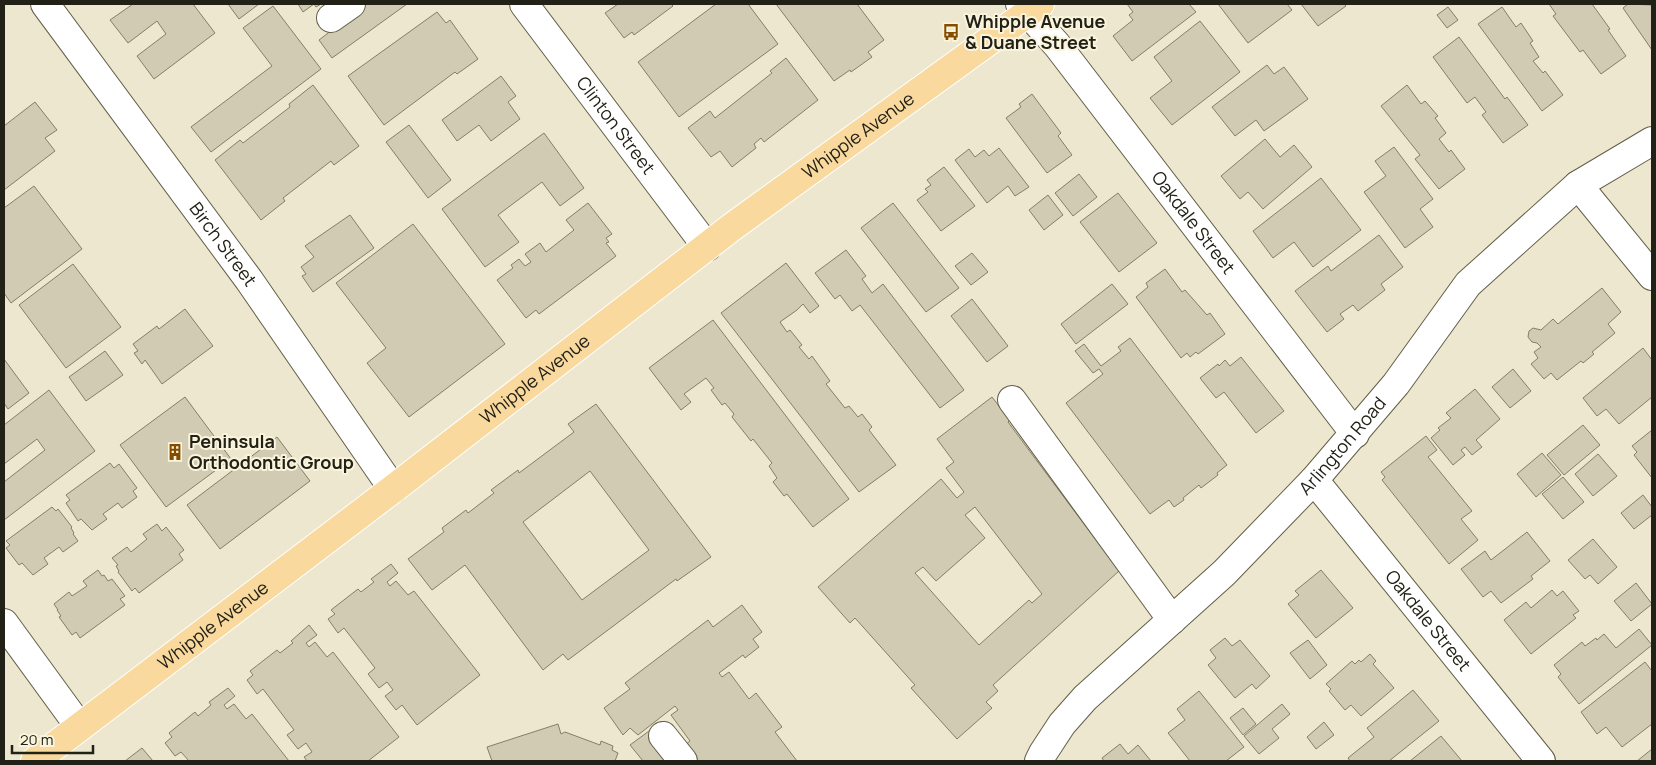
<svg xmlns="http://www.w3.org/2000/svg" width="1656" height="765" font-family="Manrope,sans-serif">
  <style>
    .building { fill: #d0cbb2; stroke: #837f68; fill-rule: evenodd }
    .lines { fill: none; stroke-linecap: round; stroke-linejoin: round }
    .minor-casing { stroke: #635e48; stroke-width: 30 }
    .major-casing { stroke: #fff; stroke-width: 30 }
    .minor { stroke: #fff; stroke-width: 28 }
    .major { stroke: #f9d99d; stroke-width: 28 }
    .labels { text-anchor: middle; stroke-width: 4; stroke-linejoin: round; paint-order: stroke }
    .poi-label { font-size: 18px; font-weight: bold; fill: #222117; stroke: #f9f4db; text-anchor: start }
    .street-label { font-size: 18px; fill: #222117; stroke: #f9f4db }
  </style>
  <rect width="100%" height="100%" fill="#ece7ce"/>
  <!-- building -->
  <path class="building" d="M133 4H193L215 33 154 79 137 56 166 34 157 21 128 43 110 20Z
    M228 4H259L239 19Z
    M298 4H321L316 7 314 4 303 12Z
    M366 4H407L332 58 319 40Z
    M618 4H671L673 6 634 35 632 32 624 38 605 13Z
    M716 4H748L778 44 679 117 638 62Z
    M776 4H857L884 40 868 52 872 57 851 72 850 70 834 81Z
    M1127 4H1189L1196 12 1132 61 1113 36 1133 20 1129 15 1133 12Z
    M1218 4H1287L1292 10 1248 43Z
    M1301 4H1344L1346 6 1318 26Z
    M1549 4H1592L1610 29 1608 30 1626 56 1601 74 1583 50 1580 52 1553 16 1556 14Z
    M1628 4 1652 5V50L1623 8Z
    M273 6 321 69 211 152 191 127 272 66 243 28Z
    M1448 7 1458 20 1447 28 1437 15Z
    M1502 7 1516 27 1521 23 1533 41 1530 43 1539 57 1533 61 1543 73 1545 71 1563 95 1542 111 1478 24Z
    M437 12 446 23 450 20 478 59 457 74 455 72 384 125 348 76Z
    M1200 21 1240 72 1172 125 1150 98 1172 81 1154 57Z
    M1459 37 1505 99 1507 97 1528 125 1503 143 1482 115 1486 112 1475 97 1467 103 1433 57Z
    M786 58 818 100 764 142 761 138 754 144 756 148 732 167 720 151 711 157 688 128 710 111 715 118 772 73 770 71Z
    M1267 65 1274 74 1284 67 1308 99 1264 131 1256 120 1235 136 1212 107Z
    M501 76 516 96 508 102 520 119 491 141 479 125 457 141 442 120Z
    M313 85 359 146 334 165 331 161 283 198 285 201 261 220 215 160 240 140 243 143 290 107 289 104Z
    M1407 85 1421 104 1425 101 1438 116 1435 118 1446 133 1439 139 1449 152 1451 150 1465 169 1439 189 1415 159 1420 155 1381 106Z
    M1032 94 1061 133 1058 136 1072 155 1047 173 1006 118 1021 107 1019 104Z
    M35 102 57 130 45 138 55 151 4 190V126Z
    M409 125 451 180 428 198 386 142Z
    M544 133 584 188 560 206 542 182 498 215 519 242 485 267 442 209Z
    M1265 139 1280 157 1294 145 1312 167 1263 209 1248 192 1240 199 1221 176Z
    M1394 147 1433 199 1420 209 1433 227 1405 248 1364 192 1386 176 1375 161Z
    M999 148 1029 187 1015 196 1008 186 987 203 955 160 969 149 975 157 984 150 989 156Z
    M944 167 975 206 941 231 917 200 928 192 925 189 931 185 927 180Z
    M1079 174 1097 197 1073 216 1055 193Z
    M1321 178 1361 230 1313 267 1294 242 1273 258 1253 231Z
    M34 186 82 249 11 303 4 293V208Z
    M1118 193 1157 243 1119 272 1080 222Z
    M1048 195 1063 215 1044 230 1029 210Z
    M588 203 612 234 606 238 609 242 606 243 616 256 539 314 536 310 526 318 497 280 513 268 511 265 519 259 525 266 531 262 525 254 540 243 546 252 574 230 566 220Z
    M893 203 959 288 926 312 861 228Z
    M350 215 374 248 313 292 302 276 306 274 301 267 314 257 305 246Z
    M413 224 505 344 409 417 367 363 386 348 336 283Z
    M1379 235 1403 267 1381 284 1385 290 1358 311 1353 305 1340 314 1344 319 1327 332 1295 291 1328 266 1331 271Z
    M846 250 866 276 862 279 872 293 883 284 964 390 940 408 860 305 852 311 840 295 835 299 815 273Z
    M972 253 988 272 971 285 955 266Z
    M786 263 819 306 810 313 803 304 797 310 780 322 787 332 790 330 802 345 799 347 809 359 812 356 830 381 826 384 845 408 849 406 858 417 862 414 872 427 869 430 896 465 859 492 721 313Z
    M73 264 121 327 66 368 19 305Z
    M1165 269 1182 292 1185 290 1207 315 1210 313 1225 334 1198 354 1196 352 1190 357 1187 353 1181 358 1136 297 1148 287 1146 283Z
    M1112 284 1128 304 1076 344 1061 324Z
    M1602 288 1621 312 1608 324 1615 333 1592 352 1594 354 1583 363 1581 361 1557 380 1551 373 1544 379 1531 364 1538 358 1534 352 1541 347 1537 343 1532 342 1528 337 1529 331 1533 328 1541 330 1553 319 1558 324Z
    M972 299 1008 346 987 362 951 316Z
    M185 309 213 346 162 384 145 360 142 364 134 353 138 351 133 344 157 326 159 329Z
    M713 320 849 499 813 527 787 494 784 496 773 482 777 478 769 466 772 463 753 439 751 441 732 417 734 414 725 403 722 405 711 390 714 388 706 378 684 394 691 402 681 410 649 368Z
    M1130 338 1227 465 1217 473 1218 475 1201 488 1199 485 1183 498 1184 500 1174 507 1169 500 1150 514 1066 403 1103 374 1099 369 1093 373 1075 351 1084 344 1101 366 1121 351 1118 347Z
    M1643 348 1652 360V397L1619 424 1606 409 1597 416 1583 398Z
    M105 351 123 375 86 401 69 377Z
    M1241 357 1284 411 1256 433 1224 392 1216 398 1200 378 1218 364 1219 366 1225 360 1230 366Z
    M4 359 29 393 8 409 4 403Z
    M1513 369 1531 391 1510 408 1492 387Z
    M1475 389 1500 419 1476 440 1482 447 1472 455 1465 447 1461 450 1465 455 1453 465 1431 438 1440 430 1438 428 1451 418 1446 413Z
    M49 390 95 451 4 520V482L45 450 37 439 4 464V425Z
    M185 397 231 459 166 507 120 445Z
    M992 397 1010 420 1008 422 1119 571 993 685 998 691 986 702 992 708 957 739 911 688 915 685 855 618 850 623 818 587 941 479 957 498 964 492 946 468 954 462 937 439ZM975 507 1042 594 1032 603 1029 600 979 645 915 573 923 567 936 581 985 538 965 515Z
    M596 404 711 557 677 581 676 579 568 660 563 654 543 670 465 565 432 590 408 559 444 532 442 528 466 510 468 513 494 493 491 490 518 470 519 473 574 432 568 424ZM590 471 649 550 582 600 523 522Z
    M1583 425 1600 445 1564 475 1547 455Z
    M1652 430V478L1634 455 1637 452 1632 446Z
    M1426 436 1437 450 1428 457 1472 511 1461 519 1478 540 1449 564 1382 480 1385 477 1381 472Z
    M277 437 310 481 220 549 187 505Z
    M1542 453 1561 475 1536 497 1517 474Z
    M1598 454 1617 476 1593 496 1575 474Z
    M110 463 114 468 119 464 137 488 133 491 137 497 122 508 118 503 103 514 107 519 92 530 81 519 78 521 66 503 70 500 66 495Z
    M1563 477 1584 502 1563 519 1542 494Z
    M1643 495 1652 507V515L1634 529 1621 513Z
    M52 507 56 511 58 509 72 527 71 528 74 533 73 534 78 541 63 552 59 547 44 558 48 564 33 575 22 563 19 565 6 548 10 545 6 541Z
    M157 524 162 531 166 527 184 550 179 554 183 560 139 593 135 588 132 591 118 572 119 571 116 566 118 565 112 558 127 547 131 552 147 539 143 534Z
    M1527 532 1550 561 1531 576 1533 579 1501 603 1491 591 1483 597 1461 569 1485 551 1491 560Z
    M1593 539 1617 567 1598 584 1590 575 1585 579 1568 560Z
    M391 564 398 573 387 582 390 586 396 581 408 595 414 591 480 675 417 725 402 705 396 710 385 696 393 690 387 682 379 688 368 674 375 668 344 628 338 633 328 619 335 614 331 610 358 589 361 592 374 582 371 579Z
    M98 570 102 576 104 575 108 581 112 579 125 596 120 599 125 605 80 638 76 632 72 635 59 617 61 616 57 610H58L54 604 69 592 72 596 87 586 83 581Z
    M1321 570 1353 608 1316 638 1288 604 1299 595 1295 591Z
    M1636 583 1652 604 1631 621 1614 601Z
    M1552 590 1557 596 1563 591 1579 611 1573 615 1576 618 1531 654 1504 620 1526 602 1531 608Z
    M742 605 762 632 753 639 759 647 745 658 743 655 719 673 722 677 729 672 749 699 756 693 782 727 775 732 797 761H696L684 746 690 741 671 715 678 710 675 706 638 735 630 728 623 735 604 708 630 689 625 683 708 620 713 627Z
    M309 625 317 635 306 643 309 647 315 642 327 657 333 652 399 737 368 761H307L304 757 312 752 306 743 298 749 287 735 294 730 263 689 257 694 247 680 253 675 250 671 277 650 280 653 293 643 291 641Z
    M1639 629 1652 645 1579 704 1558 677 1561 674 1554 665 1582 642 1585 646 1596 638 1597 640 1604 634 1616 648Z
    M1225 638 1232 646 1240 640 1270 676 1256 689 1252 684 1235 698 1208 665 1216 658 1210 650Z
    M1308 640 1327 665 1310 679 1290 653Z
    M1370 654 1376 661 1373 664 1394 688 1361 716 1351 705 1345 710 1329 691 1331 689 1326 684 1352 661 1355 664 1359 660 1361 662Z
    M1645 662 1652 671V724L1622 747 1606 727 1597 734 1581 712Z
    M228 688 235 696 224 705 227 709 234 704 246 719 252 714 289 761H189L181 752 175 756 165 743 172 737 169 733 195 712 198 716 211 705 209 702Z
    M1413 690 1439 721 1389 761H1350L1348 758 1374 737 1367 728Z
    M1199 691 1244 747 1226 761H1190L1168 733 1185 720 1177 709Z
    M1282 704 1290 714 1272 729 1279 738 1259 754 1244 736Z
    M1243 708 1256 724 1243 735 1230 718Z
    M1324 722 1334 735 1316 749 1307 737Z
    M558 724 561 734 565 732 600 745 601 741 613 746 612 750 618 753 615 761H492L487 747Z
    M649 731 672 761H643L630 745Z
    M1441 736 1462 761H1410Z
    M1120 744 1128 754 1138 745 1151 761H1104L1102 758Z
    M142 748 153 761H125Z
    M1652 749V761H1637Z"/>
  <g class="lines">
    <!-- minor casing -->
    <g class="minor-casing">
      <g id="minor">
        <path id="s1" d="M45 4 249 280 393 489"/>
        <path id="s2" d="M524 4 707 247"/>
        <path id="s3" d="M1020 4 1057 45 1355 434"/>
        <path d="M331 18 351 4"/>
        <path d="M1578 185 1652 276"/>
        <path d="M1012 400 1172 620"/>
        <path id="s4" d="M1314 480 1541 761"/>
        <path d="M4 623 79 726"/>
        <path d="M663 736 683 761"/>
        <path id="s5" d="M1039 761 1043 753 1062 724 1085 698 1224 573 1314 480 1396 384 1468 284 1578 185 1652 141"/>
      </g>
    </g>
    <!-- major casing -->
    <g class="major-casing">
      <g id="major">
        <path id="s6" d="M35 761 393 489 732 227 1040 4"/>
      </g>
    </g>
    <!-- minor -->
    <use href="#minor" class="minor"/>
    <!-- major -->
    <use href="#major" class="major"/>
  </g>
  <!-- icons -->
  <defs>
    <g id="bus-bare" transform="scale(1.35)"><path d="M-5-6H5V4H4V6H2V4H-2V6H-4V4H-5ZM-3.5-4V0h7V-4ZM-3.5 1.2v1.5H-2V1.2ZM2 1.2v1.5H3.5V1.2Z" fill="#854c00" stroke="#f9f4db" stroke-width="2.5" paint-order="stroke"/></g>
    <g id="building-bare" transform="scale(1.35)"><path d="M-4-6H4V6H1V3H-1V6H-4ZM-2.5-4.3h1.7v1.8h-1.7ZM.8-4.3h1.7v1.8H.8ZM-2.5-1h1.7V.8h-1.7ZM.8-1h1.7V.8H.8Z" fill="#854c00" stroke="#f9f4db" stroke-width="2.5" paint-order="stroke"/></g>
  </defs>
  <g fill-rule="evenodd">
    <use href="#bus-bare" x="951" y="32"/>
    <use href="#building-bare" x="175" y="452"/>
  </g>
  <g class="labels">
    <!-- poi labels -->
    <g class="poi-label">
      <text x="965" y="28">Whipple Avenue<tspan x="965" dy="21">&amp; Duane Street</tspan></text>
      <text x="189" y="448">Peninsula<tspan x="189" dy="21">Orthodontic Group</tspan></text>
    </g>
    <!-- street labels -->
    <g class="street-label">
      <text dy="6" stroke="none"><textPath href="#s2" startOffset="152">Clinton Street</textPath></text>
      <text dy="6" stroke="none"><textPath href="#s6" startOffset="1034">Whipple Avenue</textPath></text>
      <text dy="6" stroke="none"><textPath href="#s3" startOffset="279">Oakdale Street</textPath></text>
      <text dy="6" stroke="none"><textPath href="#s1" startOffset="299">Birch Street</textPath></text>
      <text dy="6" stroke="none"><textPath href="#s6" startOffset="629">Whipple Avenue</textPath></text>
      <text dy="6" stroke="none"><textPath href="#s5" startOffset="439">Arlington Road</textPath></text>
      <text dy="6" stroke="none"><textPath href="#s4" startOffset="181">Oakdale Street</textPath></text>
      <text dy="6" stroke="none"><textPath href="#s6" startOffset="224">Whipple Avenue</textPath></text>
    </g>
  </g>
  <!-- border -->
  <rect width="1656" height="765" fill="none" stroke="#222117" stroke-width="10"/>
  <!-- scale -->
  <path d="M12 745v8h81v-8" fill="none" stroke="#222117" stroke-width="2.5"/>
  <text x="20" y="745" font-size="15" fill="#222117" stroke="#f9f4db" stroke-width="4" paint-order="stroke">20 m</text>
</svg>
